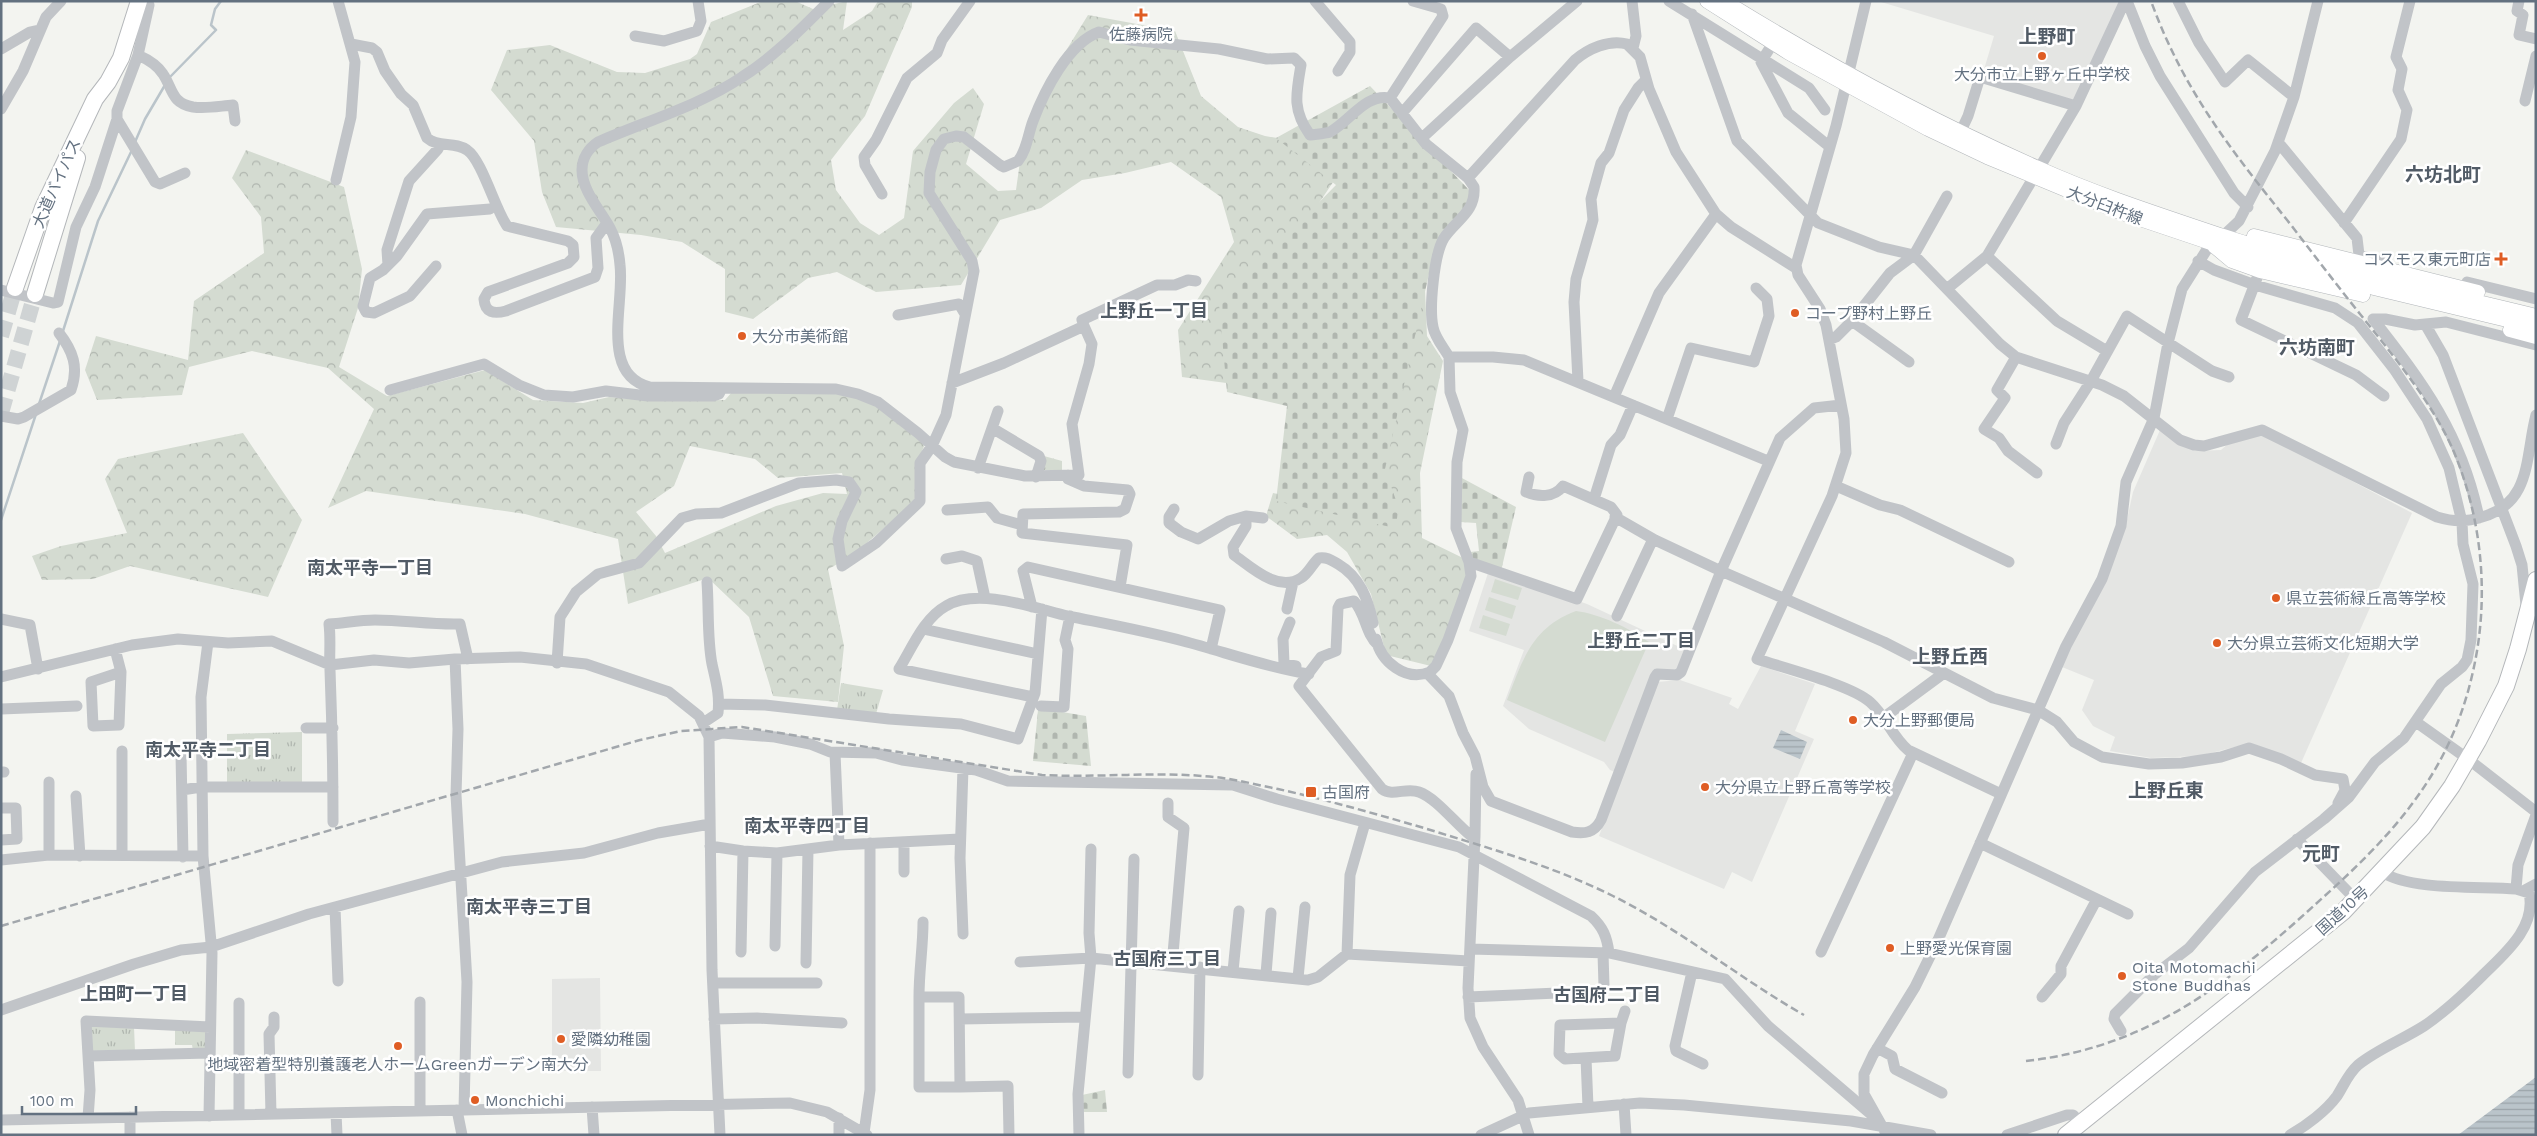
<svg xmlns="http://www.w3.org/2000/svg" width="2537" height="1136" font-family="'Work Sans','Noto Sans JP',sans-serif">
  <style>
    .built { fill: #e4e5e3 }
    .green { fill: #d4dbd1 }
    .forest { fill: url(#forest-crowns); fill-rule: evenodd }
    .cemetery { fill: url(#cemetery-stones) }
    .park { fill: url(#park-tufts) }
    .water { fill: url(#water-rules) }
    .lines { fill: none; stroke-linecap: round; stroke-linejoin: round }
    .stream { stroke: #bac4ca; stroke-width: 2.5 }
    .highway-tunnel { stroke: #cfd3d4; stroke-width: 16; stroke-dasharray: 16 8; stroke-linecap: butt }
    .major-casing { stroke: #b2b6ba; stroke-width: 15 }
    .highway-casing { stroke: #b4b7ba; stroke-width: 18 }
    .minor { stroke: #c1c4c8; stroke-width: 11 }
    .major { stroke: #fff; stroke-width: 14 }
    .highway { stroke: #fff; stroke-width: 16 }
    .rail { stroke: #a2a7ac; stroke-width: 2.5; stroke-dasharray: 8 4; stroke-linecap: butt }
    .poi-dot { fill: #df5d24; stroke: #fff; stroke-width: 2 }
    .labels { text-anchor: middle; stroke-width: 5; stroke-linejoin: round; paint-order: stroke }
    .poi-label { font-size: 16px; fill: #637180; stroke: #fff; text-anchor: start }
    .street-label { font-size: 16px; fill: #637180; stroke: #fff }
    .neighbourhood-label { font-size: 18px; font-weight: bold; fill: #515b66; stroke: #fff }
    .quarter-label { font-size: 19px; font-weight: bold; fill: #515b66; stroke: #fff }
  </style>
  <defs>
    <pattern id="forest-crowns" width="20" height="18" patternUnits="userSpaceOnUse" patternTransform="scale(1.25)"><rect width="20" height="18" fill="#d4dbd1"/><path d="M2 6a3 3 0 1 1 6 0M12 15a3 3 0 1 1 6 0" fill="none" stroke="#b0b6af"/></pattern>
    <pattern id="cemetery-stones" width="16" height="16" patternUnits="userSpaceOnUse" patternTransform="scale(1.25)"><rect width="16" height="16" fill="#d4dbd1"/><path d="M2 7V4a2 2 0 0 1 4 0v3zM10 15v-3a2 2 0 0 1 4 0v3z" fill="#b0b6af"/></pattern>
    <pattern id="park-tufts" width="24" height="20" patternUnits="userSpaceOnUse" patternTransform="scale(1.25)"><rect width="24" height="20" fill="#d4dbd1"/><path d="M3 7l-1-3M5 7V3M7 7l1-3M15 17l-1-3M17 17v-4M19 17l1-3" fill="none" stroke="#b0b6af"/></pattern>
    <pattern id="water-rules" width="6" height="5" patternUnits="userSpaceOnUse" patternTransform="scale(1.25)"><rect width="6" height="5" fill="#bac4ca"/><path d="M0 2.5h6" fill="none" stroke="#9ba4a9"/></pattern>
  </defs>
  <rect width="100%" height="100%" fill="#f3f4f0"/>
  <!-- built -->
  <path class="built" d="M2120 1 2074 103 1982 76 1994 36 1881 2Z
    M2160 430 2195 451 2221 450 2229 443 2264 434 2412 513 2301 763 2247 744 2199 756 2151 758 2110 751 2115 737 2093 726 2082 710 2094 680 2062 667 2126 524 2133 492Z
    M1489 570 1587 604 1686 650 1678 671H1654L1615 772 1610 770 1604 762 1529 729 1503 706 1524 650 1469 631Z
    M1761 666 1815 684 1795 731 1814 739 1752 882 1732 872 1724 889 1599 836 1657 682 1680 680 1732 698 1729 704 1738 709Z
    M600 978 601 1071H552V979Z"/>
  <!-- green -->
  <path class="green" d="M1495 579 1522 588 1518 600 1491 592Z
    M1489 597 1516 606 1512 619 1485 610Z
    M1576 611C1600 614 1629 628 1649 642L1605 742 1507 700C1523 660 1531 628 1576 611Z
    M1483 615 1510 624 1506 636 1479 628Z"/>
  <!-- forest -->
  <path class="forest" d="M763 1H795L813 9 847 1 843 30 872 11 878 1H912V7L865 116 831 160 836 190 860 223 879 235 904 218 913 151 954 103 973 88 984 104 966 164 998 191 1016 190 1024 133 1046 83 1088 15 1175 31 1201 96 1238 127 1265 136 1354 151 1317 206 1425 290 1427 336 1443 361 1420 473 1422 538 1463 558 1468 576 1446 636 1431 666 1386 655 1371 594 1347 552 1327 535 1297 539 1266 516 1273 493 1359 512 1389 324 1241 385 1182 377 1178 330 1234 242 1221 197 1171 162 1125 173 1082 180 1041 208 1000 220 961 285 876 292 837 272 808 278 753 319 725 312V269L682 242 641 235 556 227 542 192 534 141 491 90 507 50 550 45 617 72 645 73 690 59 697 54 711 22Z
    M246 150 344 187 362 269 358 308 339 367 387 396 485 370 533 400 583 403 609 397 658 401 725 400 732 392C780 391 842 381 884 409 898 419 912 433 925 444L916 465V495L913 505C884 525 860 554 828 569L844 646 838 702 773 696 749 617 708 578 628 604 618 539 525 514 366 491 328 508 374 409 328 368 252 351 189 367 182 395 97 400 85 370 96 336 188 360 194 301 264 253 261 217 232 178ZM690 446 755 459 778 478 842 473 847 494 823 493 776 506 665 553 656 536 636 512 674 486Z
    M243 433 302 520 268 597 130 566 93 579 42 580 32 556 61 546 127 533 105 479 118 459Z"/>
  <!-- cemetery -->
  <path class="cemetery" d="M1370 86 1470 191 1465 212 1433 256 1385 469 1399 509 1395 528 1276 501 1287 406 1227 392 1219 304 1336 185 1276 138Z
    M1460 477 1516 507 1501 571 1472 560 1470 552 1479 551 1476 523 1460 522Z
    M1044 709 1086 716 1091 766 1033 761 1038 710Z
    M1105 1090 1107 1112H1083L1082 1095Z"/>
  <!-- park -->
  <path class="park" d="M1044 456 1062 461V470H1041Z
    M841 683 883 690 876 714 837 710Z
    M302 732V783H227V734Z
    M90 1024 134 1027 135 1051 91 1052Z
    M175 1028 207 1030 206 1050 193 1051 192 1045H175Z"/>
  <!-- water -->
  <path class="water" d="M1781 730 1807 742 1800 759 1773 748Z
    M2536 1077V1135H2458Z"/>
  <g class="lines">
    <!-- stream -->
    <path class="stream" d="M169 78 216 30 211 25 215 9 221 1
      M135 142 145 119 165 85
      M63 331 98 221 131 152
      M39 404 60 341
      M1 520 36 414"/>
    <!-- highway-tunnel -->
    <path class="highway-tunnel" d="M1 336 15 288
      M1 413 35 294"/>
    <!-- major casing -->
    <g class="major-casing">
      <path id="major" d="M1707 1 1789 53 1928 129 1987 157 2122 213 2226 248 2324 276 2536 327
        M1729 4C1828 65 1932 121 2038 168 2098 195 2161 215 2223 236 2325 269 2431 290 2536 316
        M2254 236 2478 292
        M2214 246 2232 261 2260 271 2363 295
        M2510 330 2536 337"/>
    </g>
    <!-- highway casing -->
    <g class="highway-casing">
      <path id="highway" d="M15 288 43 208 95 99 108 82 121 58 139 1
        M35 294 77 158
        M2066 1135 2343 912 2423 827 2452 786 2478 741 2506 686 2518 649 2536 580"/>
    </g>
    <!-- minor -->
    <path class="minor" d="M829 1C802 28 774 57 742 77 699 106 646 121 598 142 589 148 582 158 582 170 582 191 601 211 610 228 616 239 619 253 620 265 625 303 599 375 650 387L836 389 858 394 878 402 918 433 945 457 954 462 1025 476 1079 475 1072 424 1089 364 1092 344 1084 326
      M1315 1 1350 42V52L1338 71
      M1632 1 1636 36 1633 48
      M1669 1 1809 88 1825 110
      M1866 1 1836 126 1796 265 1798 275 1820 309 1826 325 1844 419 1846 453 1832 496 1757 659C1784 668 1851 685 1870 702 1886 716 1892 737 1908 750L2001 794
      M2127 1 2145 46 2160 76 2234 193 2248 207
      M2178 1 2199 43 2225 82 2248 60 2294 97
      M2519 1 2517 11 2523 15 2519 35 2536 39
      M149 5 138 55 117 111V119L155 182 160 184 185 173
      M1692 14 1737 141 1818 223 1879 247 1914 255 2000 344 2016 357 2102 385 2124 396 2180 440 2194 445 2204 446 2262 430 2437 517C2454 522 2466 522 2482 517 2532 503 2525 457 2536 415
      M635 36 664 41 697 31 701 21 698 1
      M1773 43 1761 62 1788 113 1830 147
      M351 44 372 48 377 52 385 71 401 94 413 105 427 138C438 148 455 141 467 150 482 160 495 209 507 226L568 241 573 245 574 257 568 263 488 292 484 299C485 313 494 314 506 311L595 277 598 268 596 238 607 223
      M1 49 30 32 39 30
      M138 55C147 59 158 66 163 74 173 89 171 103 193 107 206 109 220 106 233 105L235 121
      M1390 98 1443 16 1441 9 1413 1
      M2525 101 2536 56
      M1 109 23 71 46 17 61 1
      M1403 112 1476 28 1510 57
      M1961 131 1968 116 1980 77 2076 106
      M1422 138 1510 57 1577 1
      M2278 142 2357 238 2359 255 2388 263
      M1468 178 1575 60C1588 49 1609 39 1627 44L1640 57 1649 89 1676 152 1716 214 1731 227 1796 268
      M336 180 351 117 355 62 338 1
      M882 194 865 165 864 157 876 140 907 78 937 53 942 40 970 1
      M2344 223 2401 139 2407 110 2398 90 2402 69 2396 57 2410 1
      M1987 256 2057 321 2107 351
      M388 265 387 250 409 181 438 149 440 144
      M436 266 410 296 374 313 366 312 363 306 370 278 383 270 397 256 427 214 490 209
      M2257 278 2241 320 2356 375 2384 396
      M2467 282 2536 299
      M1948 288 1987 256 2076 106 2125 1
      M1 290 53 303 58 302 76 227 95 187 117 119
      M898 315 959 304 965 314
      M2373 319C2424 384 2462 435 2479 518
      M2373 319H2385L2415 325 2446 322 2536 345
      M1852 321 1909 362
      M2425 324 2443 355 2516 546 2522 565 2526 605
      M1829 340 1836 337 1852 321 1890 273 1914 255 1947 196
      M2016 357 1997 390 2005 398 1984 429 1999 438 2008 451 2037 473
      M1578 381 1574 302 1576 279 1593 220 1591 199 1601 163 1609 153 1624 110 1638 88 1646 80
      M952 383 1004 363 1084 326 1082 320 1157 285H1175L1188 280 1196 281
      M390 390 484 364 519 385 544 395 573 397 606 391 648 396H713L719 394 722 388
      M1614 397 1659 293 1716 214
      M1 416 18 419 24 417 71 390C79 367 73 351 59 333
      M1667 419 1691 348 1754 362 1769 316 1767 299 1756 288
      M992 428 1039 456 1041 461 1036 477
      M2056 444 2064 423 2091 381 2127 316 2212 371 2229 377
      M978 468 998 411
      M1068 475V479L1084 486 1128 490 1130 494 1125 509 1119 512 1023 514 1022 533 1127 545 1120 587
      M1836 486 1880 505 1900 510 2009 562
      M1594 499 1611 445 1620 435 1633 405
      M1174 509 1169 517V523L1181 532 1198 539 1229 521 1246 516 1263 518
      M947 510 988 507 997 518 1022 525
      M1246 516V526L1233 547 1234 555C1251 567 1278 593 1301 578 1309 573 1312 564 1319 558 1327 557 1331 560 1338 564 1360 577 1368 599 1373 623
      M1615 517 1655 540 1721 571 1884 642 1993 698 2038 710 2057 722 2074 742 2102 757 2149 764 2182 763 2221 757 2249 748 2281 759 2315 775 2343 779 2345 790 2338 803
      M946 559 962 556 977 561 985 598
      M1469 562 1577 599 1617 515 1611 507 1563 486C1554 498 1538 497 1526 492L1529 477
      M1032 607 1023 571 1028 567 1220 610 1211 649
      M1287 609 1293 582
      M1617 616 1653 539
      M1 619 30 625 38 669
      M1290 622 1283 639 1284 664 1296 666
      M923 629 1038 654
      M1376 639C1381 662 1406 682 1430 672L1436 666 1448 640 1471 576 1469 562 1456 528 1457 462 1463 430 1450 392 1449 357
      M208 642 201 697 203 856 212 953 209 1116
      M1378 645C1365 633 1366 614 1354 601L1340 604 1338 608 1336 651 1321 657 1299 686 1382 789C1393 797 1406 787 1419 792 1436 798 1455 823 1470 835L1475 836 1468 988 1470 1018 1483 1047 1518 1100 1529 1135
      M115 649 121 672 119 725 93 726 91 682 121 672
      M455 659 458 729 456 795 467 982 464 1110
      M557 663 560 617 576 592 598 574 639 563 682 518 696 514 721 513 799 483 836 480 849 482 856 492 842 521 838 539 842 566 876 543 915 506 920 501V463L932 446 946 415 974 271 972 261 929 193 930 172 936 150 944 139 956 136 964 137 1000 165 1004 167 1018 161C1027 150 1028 134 1033 121 1044 92 1068 43 1099 32L1130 40 1219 49 1267 59 1294 58 1301 65C1296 94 1292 110 1310 135 1316 134 1324 134 1330 132 1350 121 1366 93 1390 98L1426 144 1468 178 1474 187C1476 212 1456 220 1444 238 1434 254 1429 308 1433 327 1435 338 1444 348 1449 357H1493L1524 360 1768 461
      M1427 673 1449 696 1463 733 1475 756 1483 787 1491 801 1572 832C1585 834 1594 833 1601 820L1655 677 1657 674 1677 675 1681 672 1721 571 1780 438 1814 408 1841 405
      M1 677 132 645 178 639 228 643 272 641 330 665 374 660 409 663 455 659 520 657 586 664 669 692 699 716 709 737 712 970 720 1135
      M1033 697 899 669C912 648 924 618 946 606 978 587 1034 608 1068 616 1107 624 1145 631 1183 641 1225 652 1265 667 1309 674
      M719 704 765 705 889 719 961 724 1018 739 1035 693 1042 609
      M1041 706 1064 707 1068 649 1065 640 1070 616
      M1 709 77 706
      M1883 718 1944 673
      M2416 722 2468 759 2536 812
      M703 723 718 713C720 695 716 682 712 664 707 638 709 609 707 582
      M306 728H333
      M709 737 722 733 775 737 810 744 830 752 876 753 902 760 976 770 1008 781 1233 785 1277 799 1459 847 1591 916C1603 927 1607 937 1609 953
      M835 753 839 845
      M181 754 183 857
      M1 772H4
      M182 790 201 787H333
      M76 796 80 856
      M1168 803V817L1184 828 1172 965
      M1 808H16L17 839 1 840
      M333 822C333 771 332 721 330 670 329 655 331 640 329 624 344 623 360 620 375 620 404 620 432 625 460 624L468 659
      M1475 836 1476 774
      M2297 839 2356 900
      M1980 843 2128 914
      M710 846 743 851 777 853 839 845 960 839
      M49 855V782
      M122 855V751
      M1 860 49 855 203 856
      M904 872V843
      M2516 889 2518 865 2536 815
      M2523 891 2536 884
      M335 908 338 981
      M923 922C923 947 919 971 919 997H959L960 1087 1008 1086 1009 1135
      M963 934 960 858 963 768
      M775 946 777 853
      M1470 949 1609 953 1725 979 1768 1026 1872 1115
      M741 952 743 851
      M1821 952 1913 753
      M1347 954 1350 875 1365 823
      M1020 962 1091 958 1308 980 1318 977 1347 954 1469 961
      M806 963 808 849
      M1233 971 1239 911
      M1692 972 1675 1046 1676 1051 1703 1064
      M1266 974 1271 913
      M1298 978 1305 907
      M713 983H817
      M919 997V1087H960
      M1468 997 1602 991 1604 986 1603 953
      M2042 997 2061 974V966L2097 899
      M239 1003V1115
      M1 1010 134 964 181 950 211 947 309 914 502 862 584 853 658 833 710 824
      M714 1019 757 1018 842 1023
      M960 1019 1085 1017
      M1621 1023 1615 1056 1565 1059 1559 1054 1560 1025Z
      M1621 1023 1625 1011
      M2121 1031 2114 1019 2115 1014 2154 975 2189 948 2255 872 2324 819 2349 797 2375 762 2404 738 2441 684 2462 667 2467 660 2471 640 2473 584 2463 544 2462 522 2449 468 2427 419 2394 369 2358 323 2335 308 2255 285 2214 270 2198 261
      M1877 1048 1892 1056 1895 1069 1942 1093
      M89 1056 209 1053
      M1586 1058 1588 1107
      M1128 1073 1134 859
      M1198 1075 1200 967
      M1624 1104 1626 1135
      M592 1107 594 1135
      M457 1110 462 1135
      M420 1111V1002
      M336 1113 337 1135
      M271 1114 269 1034 274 1027V1017
      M130 1117V1135
      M88 1118 90 1090 86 1021 210 1027
      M839 1118V1135
      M1 1120 790 1103 827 1112 867 1135
      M864 1133 870 1090V843
      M1079 1135 1078 1094 1091 958 1089 933 1091 849
      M1481 1135 1529 1113 1640 1103 1684 1105 1851 1121 1931 1135
      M1887 1135 1864 1094V1074L1873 1055 1915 987 1938 940 2066 646 2102 579 2121 526 2126 482 2154 418 2168 343 2182 289 2211 243 2223 236 2239 221 2275 151 2294 97 2318 1
      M2007 1135 2067 1115H2073L2081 1123
      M2290 1135C2306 1126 2326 1111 2337 1096 2344 1085 2348 1074 2358 1065 2378 1049 2402 1040 2424 1026 2445 1012 2464 994 2482 976 2503 955 2537 928 2529 893L2516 889C2480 886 2411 891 2382 872"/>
    <!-- major -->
    <use href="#major" class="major"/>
    <!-- highway -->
    <use href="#highway" class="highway"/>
    <!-- rail -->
    <path class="rail" d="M1 926 640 740 681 731 742 727 1042 775C1099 778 1157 771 1214 777 1235 779 1257 785 1278 789 1327 800 1376 814 1424 828 1488 848 1553 866 1613 896 1680 929 1739 978 1804 1015
      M2026 1061C2161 1046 2245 969 2341 881 2413 814 2460 751 2477 651 2488 584 2480 515 2454 452 2434 405 2392 354 2360 314 2336 284 2314 255 2291 225 2232 151 2184 92 2151 1"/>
  </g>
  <!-- markers -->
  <g class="poi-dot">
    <path d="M1138.5 7.5h5v5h5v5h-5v5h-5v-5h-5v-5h5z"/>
    <circle cx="2042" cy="56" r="5"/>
    <path d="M2498.5 251.5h5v5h5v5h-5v5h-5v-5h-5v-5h5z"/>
    <circle cx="1795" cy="313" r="5"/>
    <circle cx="742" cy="336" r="5"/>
    <circle cx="2276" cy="598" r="5"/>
    <circle cx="2217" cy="643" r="5"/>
    <circle cx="1853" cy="720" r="5"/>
    <circle cx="1705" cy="787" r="5"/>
    <rect x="1305" y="786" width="12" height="12" rx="2.5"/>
    <circle cx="1890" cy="948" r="5"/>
    <circle cx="2122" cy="976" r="5"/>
    <circle cx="561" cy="1039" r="5"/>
    <circle cx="398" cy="1046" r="5"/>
    <circle cx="475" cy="1100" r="5"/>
  </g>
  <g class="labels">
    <!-- poi labels -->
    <g class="poi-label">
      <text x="1141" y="40" text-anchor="middle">佐藤病院</text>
      <text x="2042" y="80" text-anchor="middle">大分市立上野ヶ丘中学校</text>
      <text x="2491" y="265" text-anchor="end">コスモス東元町店</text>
      <text x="1805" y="319">コープ野村上野丘</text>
      <text x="752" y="342">大分市美術館</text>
      <text x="2286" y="604">県立芸術緑丘高等学校</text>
      <text x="2227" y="649">大分県立芸術文化短期大学</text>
      <text x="1863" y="726">大分上野郵便局</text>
      <text x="1715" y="793">大分県立上野丘高等学校</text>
      <text x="1322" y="798">古国府</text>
      <text x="1900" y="954">上野愛光保育園</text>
      <text x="2132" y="973">Oita Motomachi<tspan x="2132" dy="18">Stone Buddhas</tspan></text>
      <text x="571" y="1045">愛隣幼稚園</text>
      <text x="398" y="1070" text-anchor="middle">地域密着型特別養護老人ホームGreenガーデン南大分</text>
      <text x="485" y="1106">Monchichi</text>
    </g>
    <!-- street labels -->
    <g class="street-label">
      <text transform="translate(56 183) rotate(-66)" y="6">大道バイパス</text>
      <text transform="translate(2105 205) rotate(21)" y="6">大分臼杵線</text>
      <text transform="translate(2342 910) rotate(-42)" y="6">国道10号</text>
    </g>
    <!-- neighbourhood labels -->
    <g class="neighbourhood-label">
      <text x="1154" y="317">上野丘一丁目</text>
      <text x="370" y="574">南太平寺一丁目</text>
      <text x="1641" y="647">上野丘二丁目</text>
      <text x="208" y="756">南太平寺二丁目</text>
      <text x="807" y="832">南太平寺四丁目</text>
      <text x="529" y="913">南太平寺三丁目</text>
      <text x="1167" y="965">古国府三丁目</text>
      <text x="134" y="1000">上田町一丁目</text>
      <text x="1607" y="1001">古国府二丁目</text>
    </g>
    <!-- quarter labels -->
    <g class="quarter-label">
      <text x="2047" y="43">上野町</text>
      <text x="2443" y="181">六坊北町</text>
      <text x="2317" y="354">六坊南町</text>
      <text x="1950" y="663">上野丘西</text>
      <text x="2166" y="797">上野丘東</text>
      <text x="2321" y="860">元町</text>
    </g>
  </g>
  <!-- border -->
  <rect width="2537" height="1136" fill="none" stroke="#637180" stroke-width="5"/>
  <!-- scale -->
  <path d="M22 1106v8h114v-8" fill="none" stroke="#637180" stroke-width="2.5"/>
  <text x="30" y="1106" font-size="15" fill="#637180" stroke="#ffffff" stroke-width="4" paint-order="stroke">100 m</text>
</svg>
